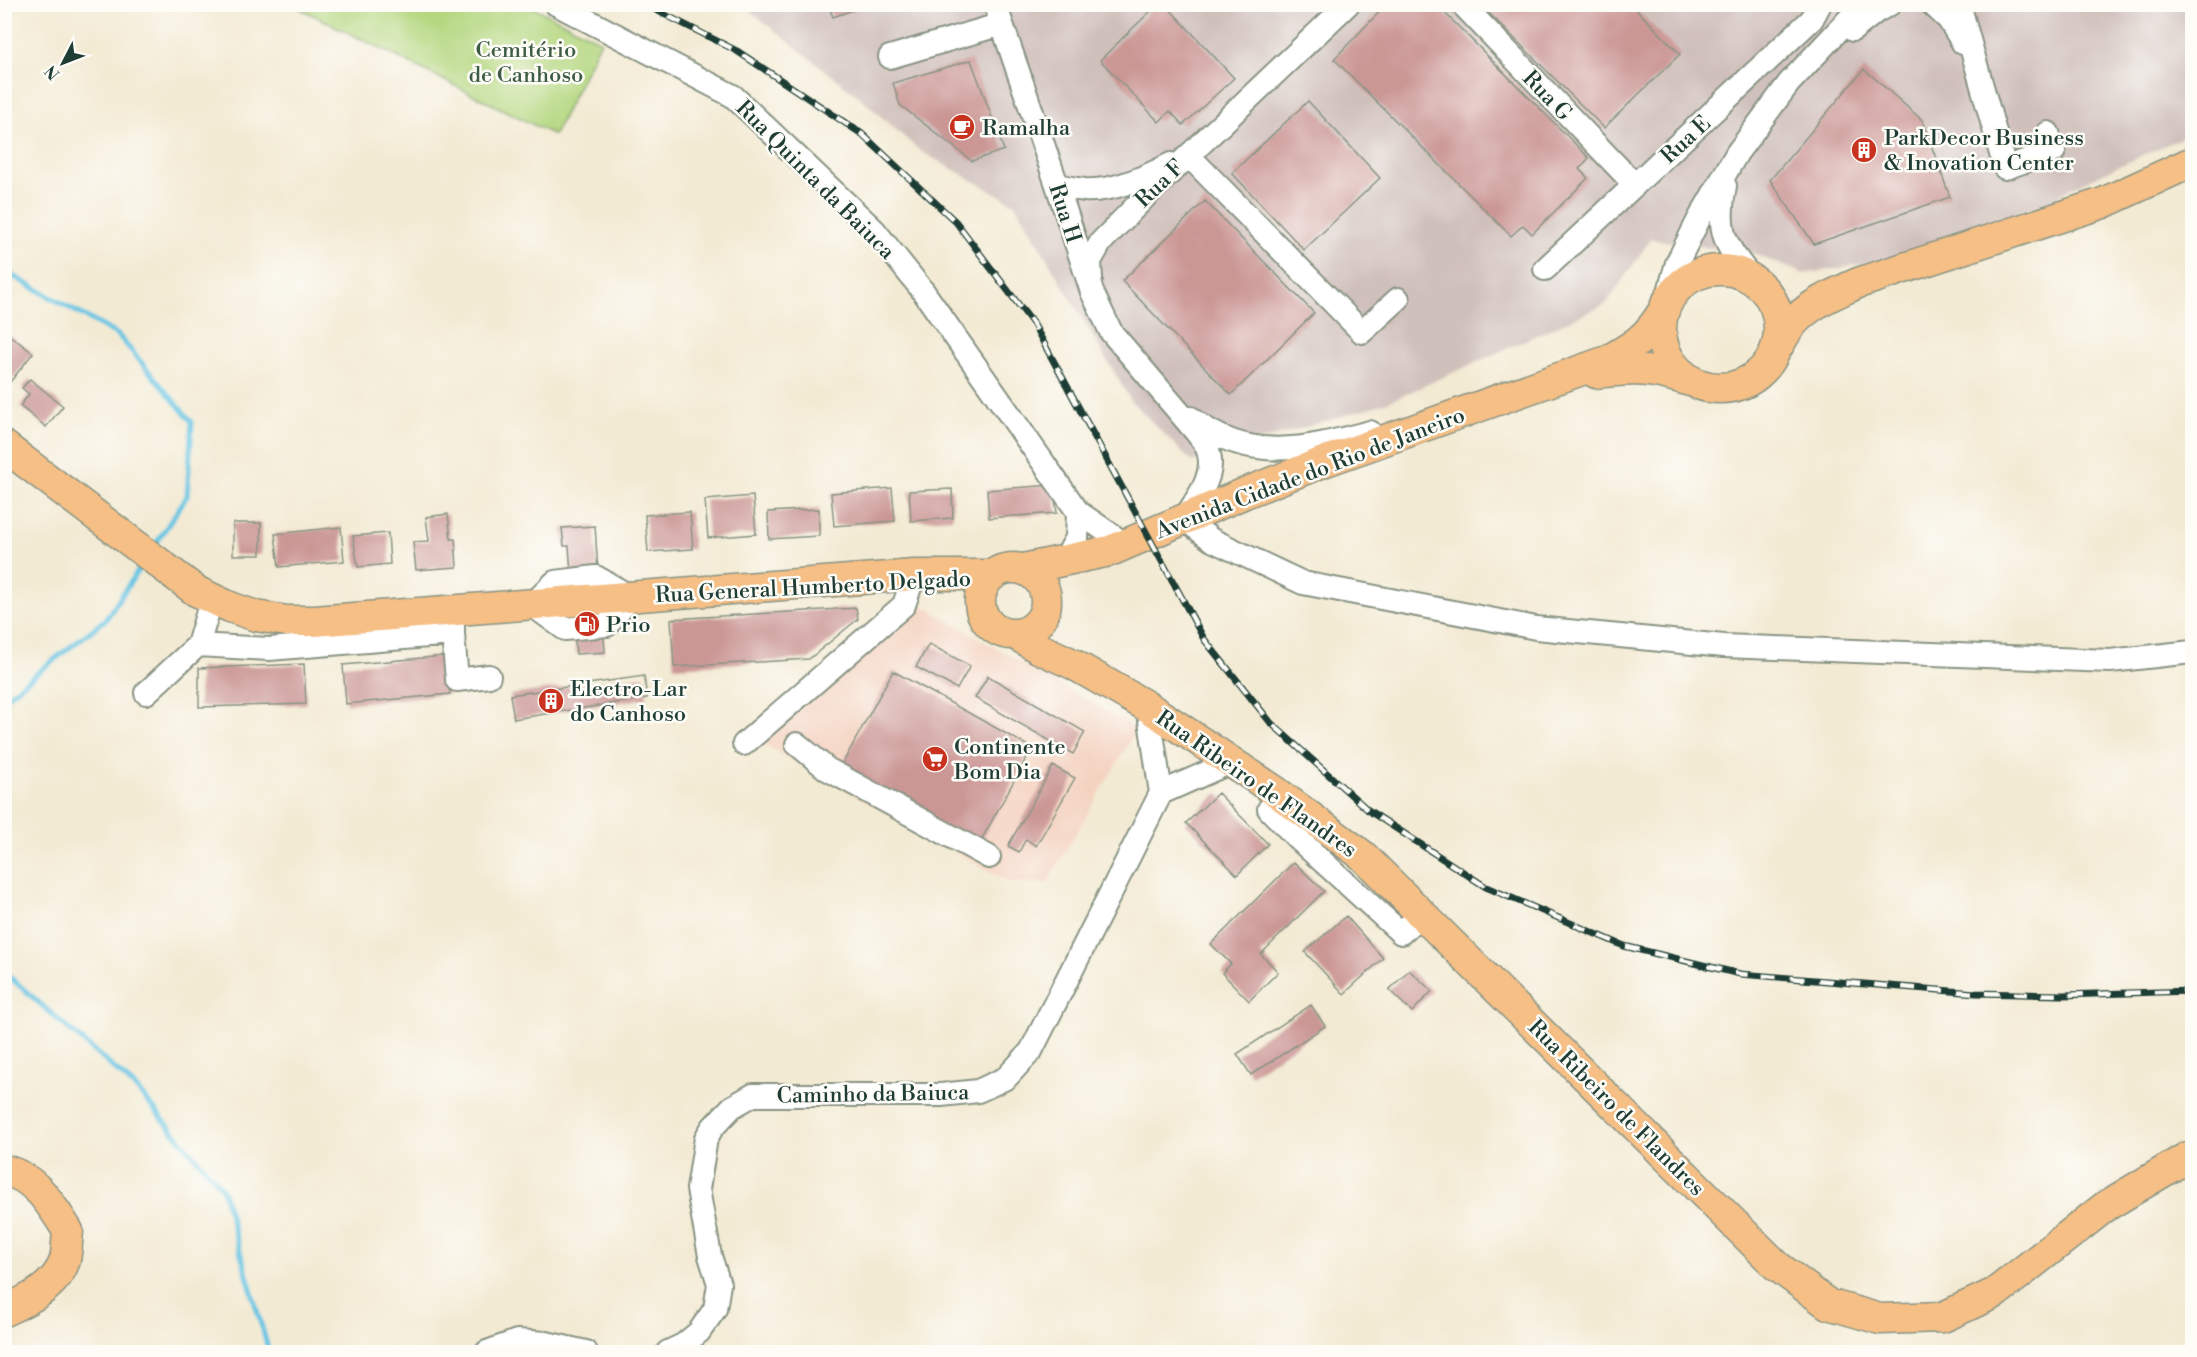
<svg xmlns="http://www.w3.org/2000/svg" width="2197" height="1357" font-family="'Libre Bodoni',serif">
  <style>
    .built { fill: #f4d3c1 }
    .industrial { fill: #d0c0bc }
    .green { fill: #b4d77f; stroke: #6a8a5a; stroke-width: 1.5 }
    .lines { fill: none; stroke-linecap: round; stroke-linejoin: round }
    .stream { stroke: #66c5e4; stroke-width: 5 }
    .building { fill: #cb9795 }
    .minor-casing { stroke: #899484; stroke-width: 26 }
    .major-casing { stroke: #899484; stroke-width: 33 }
    .minor { stroke: #fff; stroke-width: 22 }
    .major { stroke: #f5bf86; stroke-width: 30 }
    .rail-casing { stroke: #1f3d34; stroke-width: 7 }
    .rail { stroke: #fdfcf7; stroke-width: 4.5; stroke-dasharray: 14; stroke-linecap: butt }
    .labels { text-anchor: middle; stroke-width: 5; stroke-linejoin: round; paint-order: stroke }
    .park-label { font-size: 22px; fill: #3d5c43; stroke: #fdfcf7 }
    .street-label { font-size: 22px; fill: #1f3d34; stroke: #fdfcf7 }
    .poi-label { font-size: 22px; fill: #1f3d34; stroke: #fdfcf7; text-anchor: start }
  </style>
  <rect width="100%" height="100%" fill="#fdfcf7"/>
  <filter id="ink" filterUnits="userSpaceOnUse"><feTurbulence type="fractalNoise" baseFrequency=".0167" numOctaves="2"/><feDisplacementMap in="SourceGraphic" scale="12" xChannelSelector="R" yChannelSelector="G"/><feConvolveMatrix kernelMatrix="1 2 1 2 8 2 1 2 1" color-interpolation-filters="sRGB"/></filter>
  <filter id="wash" filterUnits="userSpaceOnUse"><feTurbulence type="fractalNoise" baseFrequency=".008" numOctaves="4" result="noise"/><feDisplacementMap in="SourceGraphic" scale="24" xChannelSelector="R" yChannelSelector="G"/><feGaussianBlur stdDeviation="1.35" result="paint"/><feColorMatrix in="noise" values="0 0 0 0 0 0 0 0 0 0 0 0 0 0 0 0 0 1.4 0 .05"/><feComposite in="paint" operator="in"/></filter>
  <g filter="url(#wash)">
    <rect width="100%" height="100%" fill="#f3ead3"/>
    <!-- built -->
    <path class="built" d="M920 604 1137 729 1047 883H1011L762 743Z"/>
    <!-- industrial -->
    <path class="industrial" d="M744 5H2192V133L2071 188 2051 201 1890 260 1804 274 1754 254 1651 239 1606 304 1388 402 1192 462 1131 401 1015 204 920 151 858 96 750 11Z"/>
    <!-- green -->
    <path class="green" d="M293 5H529L601 41 554 135Z"/>
    <g class="lines">
      <!-- stream -->
      <path class="stream" d="M4 271 118 335 192 422 187 496 153 548
        M4 699 106 619 143 563
        M4 972 135 1087 222 1188 269 1352"/>
    </g>
    <g id="blocks">
      <!-- building -->
      <path class="building" d="M828 4H866L867 5 833 17Z
        M1158 4H1165L1234 78 1183 125 1170 111 1159 122 1100 60Z
        M1387 4H1436L1589 158 1579 169 1588 178 1532 234 1523 225 1511 236 1334 59Z
        M1480 4H1631L1680 54 1604 128Z
        M971 60 1004 150 972 161 900 105 893 83Z
        M1864 69 1922 120 1950 197 1814 244 1770 180Z
        M1308 101 1380 178 1304 250 1232 173Z
        M1205 201 1314 313 1231 395 1122 281Z
        M4 331 33 353 7 386 4 384Z
        M30 379 63 406 46 427 20 406 29 394 22 388Z
        M1053 485 1057 513 989 518 987 490Z
        M892 488 895 521 834 526 831 493Z
        M952 489 953 518 911 521 909 491Z
        M753 496 756 534 708 538 705 500Z
        M819 509V536L769 539 768 512Z
        M690 512 693 549 648 552 645 515Z
        M448 514 451 539H455L457 567 416 570 413 542 429 541 426 517Z
        M233 523H261V555H233Z
        M595 526 598 571 571 573 569 546H564L562 528Z
        M341 527 344 561 279 567 275 534Z
        M388 533 390 564 358 567 353 536Z
        M856 608 858 619 809 659 674 667 671 619Z
        M602 612 605 652 576 654 573 614Z
        M929 644 970 666 957 689 916 667Z
        M445 656 450 694 346 704 343 665Z
        M304 664 306 704 199 707V668Z
        M893 671 1032 748 978 846 839 770Z
        M644 676 647 698 514 719 510 695Z
        M988 676 1085 732 1073 754 975 698Z
        M1053 766 1075 778 1036 846 1026 839 1019 852 1008 846Z
        M1218 793 1268 844 1237 875 1186 823Z
        M1294 862 1324 891 1261 954 1278 972 1249 1001 1222 973 1231 964 1211 944Z
        M1346 916 1383 958 1344 994 1305 952Z
        M1409 970 1432 991 1412 1012 1389 990Z
        M1311 1005 1325 1026 1251 1075 1237 1054Z"/>
    </g>
  </g>
  <g filter="url(#ink)">
    <use href="#blocks" fill-opacity="0" stroke="#899484" stroke-width="1.5"/>
    <g class="lines">
      <!-- minor casing -->
      <g class="minor-casing">
        <path id="minor" d="M556 4 733 96 875 231 923 291 1078 512 1116 538 1129 543
          M995 4 1057 185 1092 292 1111 332 1196 432C1200 437 1205 443 1207 448 1218 473 1197 499 1184 519L1212 540 1303 583 1536 628 1724 646 2110 661 2192 652
          M1462 4 1635 185
          M1932 4 1949 20 1963 43
          M1959 4 2005 168 2054 151 2048 133
          M1853 30 1877 11 1890 4
          M890 57 1002 24
          M1189 156 1362 332 1398 299
          M1057 185C1067 187 1076 189 1085 190 1112 192 1148 176 1171 164
          M1725 186C1716 230 1724 246 1753 279
          M1545 269 1812 19 1820 4
          M1091 279 1090 261 1101 242 1145 197 1348 4
          M1667 299 1677 263 1699 219 1737 153 1789 83 1863 4
          M1191 418C1248 464 1306 449 1370 432
          M1064 561 1077 538 1078 512
          M596 577 631 597 607 625 565 629 532 605 555 582Z
          M453 634 457 680 489 676
          M198 645 212 598
          M146 693 198 645 269 649 453 634V612
          M744 744 904 605 914 575
          M797 744 827 769 989 857
          M1161 793 1231 762
          M1269 809 1297 838
          M1312 818 1297 838 1401 933 1421 914
          M487 1352 517 1341 546 1343 586 1352
          M668 1352 683 1345 699 1332 715 1309 719 1284 710 1256 698 1189 706 1138 713 1127 732 1107 753 1095H941L978 1091 1006 1078 1031 1051 1161 793 1148 707"/>
      </g>
      <!-- major casing -->
      <g class="major-casing">
        <path id="major" d="M1661 329a59 59 0 1 1 118 0a59 59 0 1 1-118 0Z
          M1775 351C1781 342 1786 331 1793 323 1810 303 1835 294 1858 283L2103 203 2192 162
          M1596 373C1635 368 1652 369 1690 381
          M4 446 196 591 230 607 256 616 287 621H314L914 575H992
          M980 601a33 33 0 1 1 66 0a33 33 0 1 1-66 0Z
          M1023 569 1110 551 1245 493 1326 461 1607 361C1633 346 1646 339 1662 313
          M1015 634 1038 648 1073 664 1148 707 1275 791 1362 855 1777 1266 1828 1304 1880 1319 1943 1317 1995 1293 2106 1206 2186 1158 2192 1156
          M4 1170C36 1177 52 1206 68 1231 67 1240 67 1251 65 1260 56 1287 28 1300 4 1311"/>
      </g>
      <!-- minor -->
      <use href="#minor" class="minor"/>
      <!-- major -->
      <use href="#major" class="major"/>
      <!-- rail casing -->
      <g class="rail-casing">
        <path id="rail" d="M644 4 737 51 862 134 956 222 1034 325 1204 639 1271 723 1368 810 1486 887 1624 946 1740 974 1976 993 2063 995 2192 991"/>
      </g>
      <!-- rail -->
      <use href="#rail" class="rail"/>
    </g>
  </g>
  <!-- icons -->
  <defs>
    <g id="cafe-disc" transform="scale(1.35)"><circle r="9.5" fill="#c8321e" stroke="#fdfcf7"/><path d="M-5.5-4.5H6V0H3Q3 3.5 0 3.5H-2.5Q-5.5 3.5-5.5 0ZM3-3.2v2h1.7v-2ZM-6 4.5H4V6H-6Z" fill="#fff"/></g>
    <g id="building-disc" transform="scale(1.35)"><circle r="9.5" fill="#c8321e" stroke="#fdfcf7"/><path d="M-4-6H4V6H1V3H-1V6H-4ZM-2.5-4.3h1.7v1.8h-1.7ZM.8-4.3h1.7v1.8H.8ZM-2.5-1h1.7V.8h-1.7ZM.8-1h1.7V.8H.8Z" fill="#fff"/></g>
    <g id="fuel-disc" transform="scale(1.35)"><circle r="9.5" fill="#c8321e" stroke="#fdfcf7"/><path d="M-5.5-6h7V0h2V4h1.3V-2.5L3-4.5l.8-.8L6-3V5H2.5V1h-1V6h-7ZM-4.2-4.7v3.2H.2V-4.7Z" fill="#fff"/></g>
    <g id="supermarket-disc" transform="scale(1.35)"><circle r="9.5" fill="#c8321e" stroke="#fdfcf7"/><path d="M-6-5.5h2.5l.6 2H6L4.5 2H-2.5L-4.4-4H-6ZM-1.5 3.2a1.3 1.3 0 1 0 .1 0ZM3 3.2a1.3 1.3 0 1 0 .1 0Z" fill="#fff"/></g>
  </defs>
  <g fill-rule="evenodd">
    <use href="#cafe-disc" x="962" y="127"/>
    <use href="#building-disc" x="1864" y="150"/>
    <use href="#fuel-disc" x="587" y="624"/>
    <use href="#building-disc" x="551" y="701"/>
    <use href="#supermarket-disc" x="935" y="759"/>
  </g>
  <g class="labels">
    <!-- park labels -->
    <g class="park-label">
      <text x="526" y="57">Cemitério<tspan x="526" dy="25">de Canhoso</tspan></text>
    </g>
    <!-- street labels -->
    <g class="street-label">
      <text transform="translate(1548 95) rotate(46)" y="8">Rua G</text>
      <text transform="translate(1685 139) rotate(-43)" y="8">Rua E</text>
      <text transform="translate(816 179) rotate(45)" y="8">Rua Quinta da Baiuca</text>
      <text transform="translate(1159 183) rotate(-44)" y="8">Rua F</text>
      <text transform="translate(1066 213) rotate(72)" y="8">Rua H</text>
      <text transform="translate(1310 472) rotate(-21)" y="8">Avenida Cidade do Rio de Janeiro</text>
      <text transform="translate(813 586) rotate(-3)" y="8">Rua General Humberto Delgado</text>
      <text transform="translate(1257 783) rotate(35)" y="8">Rua Ribeiro de Flandres</text>
      <text transform="translate(873 1093) rotate(-1)" y="8">Caminho da Baiuca</text>
      <text transform="translate(1617 1107) rotate(45)" y="8">Rua Ribeiro de Flandres</text>
    </g>
    <!-- poi labels -->
    <g class="poi-label">
      <text x="982" y="135">Ramalha</text>
      <text x="1884" y="145">ParkDecor Business<tspan x="1884" dy="25">&amp; Inovation Center</tspan></text>
      <text x="606" y="632">Prio</text>
      <text x="570" y="696">Electro-Lar<tspan x="570" dy="25">do Canhoso</tspan></text>
      <text x="954" y="754">Continente<tspan x="954" dy="25">Bom Dia</tspan></text>
    </g>
  </g>
  <!-- margin -->
  <rect width="2197" height="1357" fill="none" stroke="#fdfcf7" stroke-width="24"/>
  <!-- north arrow -->
  <g transform="translate(63 63) rotate(228)" stroke="#fdfcf7" stroke-width="4.5" paint-order="stroke">
  <path d="M0-4.5L10 22L0 15L-10 22Z" fill="#1f3d34"/>
  <text y="-9" font-size="16" font-weight="bold" text-anchor="middle" fill="#1f3d34">N</text>
  </g>
</svg>
